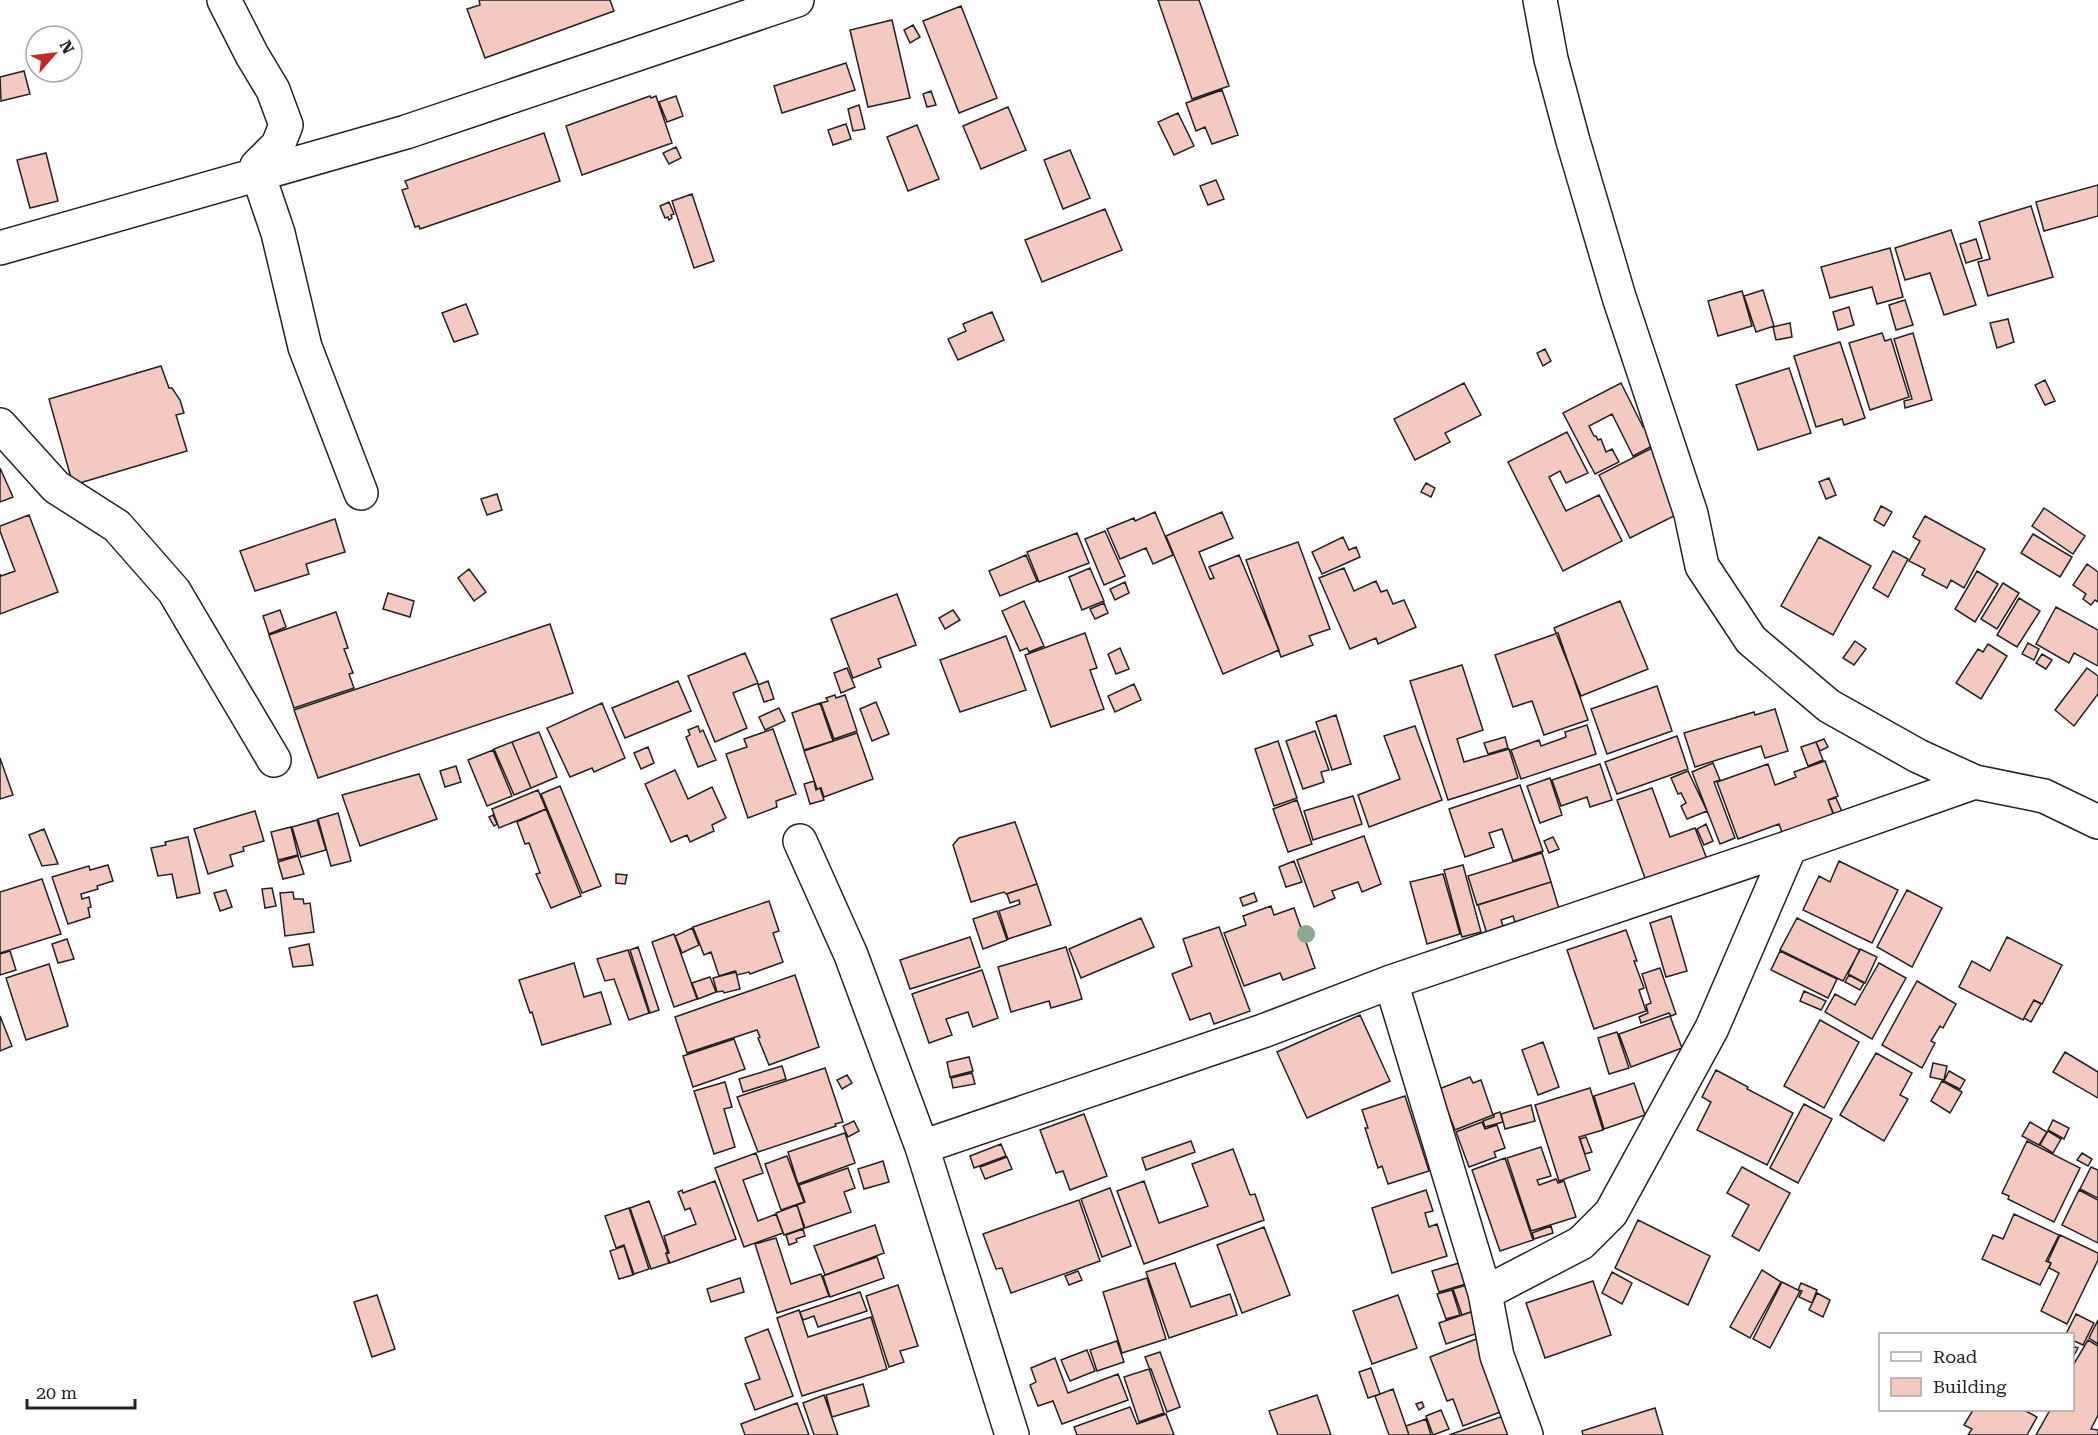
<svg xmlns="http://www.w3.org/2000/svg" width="2098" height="1435" font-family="'Roboto Serif',serif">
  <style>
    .building { fill: #f3c9c0; stroke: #222; stroke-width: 1.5 }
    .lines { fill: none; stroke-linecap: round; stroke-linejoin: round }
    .minor-casing { stroke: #222; stroke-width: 36 }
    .minor { stroke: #fff; stroke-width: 33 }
    .tree { fill: #8da692 }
  </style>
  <rect width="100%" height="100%" fill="#fff"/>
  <!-- building -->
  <path class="building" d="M479 0H610L614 11 485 58 467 9 480 5Z
    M1158 0H1199L1229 86 1192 99Z
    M961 6 997 98 959 113 923 21Z
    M892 20 910 98 868 107 850 30Z
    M913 25 920 37 910 43 904 30Z
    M846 63 855 90 782 113 774 86Z
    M24 71 30 94 1 101 0 77Z
    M1222 90 1238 135 1212 144 1205 127 1196 131 1186 103Z
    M931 91 936 105 927 107 923 94Z
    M650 96 651 98 656 96 672 143 582 175 566 126Z
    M676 96 683 116 667 122 659 102Z
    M859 105 865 129 853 131 848 109Z
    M1008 107 1026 150 981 169 963 126Z
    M1178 113 1194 146 1174 155 1158 122Z
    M846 124 851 139 833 145 828 130Z
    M917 125 939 179 908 191 887 137Z
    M544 133 560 181 420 229 419 226 415 227 402 190 408 188 405 181Z
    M676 147 681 158 669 164 663 153Z
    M1070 150 1090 198 1063 209 1044 160Z
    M46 153 58 201 30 208 17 160Z
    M1216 180 1224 199 1208 205 1200 186Z
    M2098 185V216L2044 231 2036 202Z
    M692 194 714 261 694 268 672 201Z
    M669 202 674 214 671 215 672 218 669 220 668 217 665 218 660 206Z
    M2031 206 2053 277 1988 296 1978 262 1990 259 1979 222Z
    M1105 209 1122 250 1042 282 1025 240Z
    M1951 230 1976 305 1944 315 1930 273 1905 280 1895 248Z
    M1976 239 1982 258 1966 263 1960 244Z
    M1890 248 1903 297 1877 304 1872 287 1830 298 1821 267Z
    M1763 290 1774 326 1756 332 1744 296Z
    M1742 291 1752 326 1718 336 1708 301Z
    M1905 300 1913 325 1896 330 1889 305Z
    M466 304 478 334 454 342 442 313Z
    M1849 307 1854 325 1838 330 1833 312Z
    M992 312 1004 340 958 360 948 339 966 331 963 324Z
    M2008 319 2014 342 1997 348 1990 323Z
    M1790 323 1792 337 1776 340 1773 327Z
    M1882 333 1885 341 1891 339 1909 397 1870 410 1849 343Z
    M1913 333 1932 400 1905 408 1904 401 1912 399 1894 339Z
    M1840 342 1865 418 1844 425 1842 419 1816 427 1794 356Z
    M1545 349 1551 361 1543 366 1537 353Z
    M161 366 169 388H172L180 400 184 413 176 415 187 451 73 485 49 399Z
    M1789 368 1811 433 1758 450 1736 385Z
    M2045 380 2055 401 2045 405 2035 385Z
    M1464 383 1481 415 1445 433 1450 442 1415 460 1394 419Z
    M1621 383 1643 427 1646 425 1656 444 1633 456 1612 414 1589 426 1594 436H1596L1598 440 1601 439 1606 452 1612 449 1619 462 1595 474 1563 413Z
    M1567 432 1588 473 1566 483 1560 471 1549 477 1566 511 1599 495 1622 541 1563 571 1508 462Z
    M1654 447 1686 510 1630 538 1599 475Z
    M0 468 13 497 0 502Z
    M1829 478 1836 495 1826 499 1819 482Z
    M1426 483 1435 488 1431 497 1421 492Z
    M497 494 502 510 487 515 481 499Z
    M1881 506 1892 512 1884 526 1874 520Z
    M2044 508 2085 536 2073 554 2032 526Z
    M1155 512 1173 555 1153 564 1146 548 1120 559 1107 529 1134 518 1135 521Z
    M1222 512 1233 538 1199 552 1210 579 1214 578 1209 567 1239 555 1279 650 1223 674 1166 536Z
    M29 515 58 592 0 614V574L1 576 15 571 0 531V526Z
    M1925 516 1985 549 1964 588 1951 580 1947 588 1922 575 1925 569 1909 561 1920 541 1913 537Z
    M335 519 345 552 306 564 309 574 255 591 240 551Z
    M1105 531 1125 576 1104 585 1085 539Z
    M1077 533 1089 563 1039 582 1027 552Z
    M2033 534 2072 557 2060 577 2021 553Z
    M1343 537 1349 550 1356 547 1360 557 1322 574 1312 552Z
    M1819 537 1871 566 1833 635 1781 606Z
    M1298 542 1330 629 1309 636 1313 645 1281 657 1246 560Z
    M1893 551 1908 559 1888 597 1873 588Z
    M1026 555 1037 581 1000 596 989 571Z
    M2087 564 2098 572V602L2095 600 2091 605 2083 599 2086 594 2073 585Z
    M1090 568 1104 601 1082 610 1069 577Z
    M1344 568 1354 591 1376 581 1381 592 1387 590 1393 604 1404 600 1416 627 1378 644 1376 638 1350 649 1319 578Z
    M469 569 486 592 474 601 458 578Z
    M1977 571 1998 584 1975 622 1955 609Z
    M1125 582 1129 593 1115 600 1110 589Z
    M2003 583 2019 593 1997 629 1981 619Z
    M388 593 414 601 410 617 383 609Z
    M897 594 916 645 878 659 881 667 853 678 831 619Z
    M2019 598 2040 611 2017 647 1997 635Z
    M1024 601 1044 646 1029 652 1027 648 1020 651 1002 611Z
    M1620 601 1648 669 1581 696 1554 628Z
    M1104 603 1108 613 1095 619 1090 609Z
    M2056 607 2098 630V666L2074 653 2069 663 2036 644Z
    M280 610 286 627 269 634 263 616Z
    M953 610 960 620 945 629 939 618Z
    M336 612 348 648 344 649 353 673 349 674 354 688 294 708 269 635Z
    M550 624 573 693 318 778 294 710Z
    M1085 633 1097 668 1090 670 1104 709 1051 727 1025 655Z
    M1558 633 1588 720 1544 735 1532 701 1513 707 1495 655Z
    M1006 636 1026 690 960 712 940 660Z
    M1855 641 1866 649 1854 665 1843 658Z
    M2028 643 2039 649 2034 660 2022 654Z
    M1988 644 2007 656 1981 699 1956 683 1978 649 1983 652Z
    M1120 648 1129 669 1116 674 1108 654Z
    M745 653 758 683 733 693 747 728 715 742 688 676Z
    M2042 654 2052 660 2046 669 2036 663Z
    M1462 665 1483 730 1457 739 1464 762 1509 749 1518 778 1448 800 1410 681Z
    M847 668 855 687 841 693 834 673Z
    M2087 668 2098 676V694L2074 726 2055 710Z
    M678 681 691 711 625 738 612 708Z
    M768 681 774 699 764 702 758 685Z
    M1134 684 1141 700 1115 712 1108 696Z
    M1657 686 1672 731 1607 754 1591 709Z
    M835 695 836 698 845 695 857 731 834 739 821 703 828 701 826 698Z
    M876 702 889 734 872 741 860 709Z
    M602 703 625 758 594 772 592 768 570 777 547 728Z
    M820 703 833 741 804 750 792 713Z
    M779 708 785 721 765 730 759 717Z
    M1775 709 1788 751 1765 758 1761 746 1695 767 1684 733 1754 712 1755 715Z
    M1336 715 1351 764 1332 770 1316 722Z
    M1587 725 1596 754 1521 779 1511 750 1539 740 1541 746 1566 737 1565 732Z
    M698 726 700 732 703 730 716 760 698 767 686 737 690 735 688 730Z
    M1415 726 1442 800 1369 827 1358 795 1400 779 1384 736Z
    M773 729 796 794 776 801 777 807 748 818 726 754 747 747 744 739Z
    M1315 731 1329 770 1321 772 1324 782 1303 789 1286 741Z
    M539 732 557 777 531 788 512 742Z
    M857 733 873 779 824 797 821 788 817 789 804 751Z
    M1677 736 1688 769 1617 794 1605 762Z
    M1505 737 1508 748 1488 754 1484 743Z
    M1824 739 1828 747 1820 751 1816 742Z
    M1278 741 1297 798 1274 806 1255 749Z
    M512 742 531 788 514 795 494 749Z
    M1816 742 1823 760 1808 766 1801 747Z
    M648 747 654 763 641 769 634 753Z
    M493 750 512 796 487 806 468 760Z
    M0 758 13 795 0 799Z
    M1825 761 1838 796 1828 800 1835 819 1784 838 1779 824 1738 839 1717 782 1768 764 1775 785 1796 777 1794 772Z
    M1713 763 1720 780 1714 782 1735 838 1720 844 1692 772Z
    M1600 764 1612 800 1590 807 1587 797 1561 806 1552 780Z
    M456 766 461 782 445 787 440 771Z
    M675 770 688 799 712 787 726 818 712 825 714 831 690 842 687 835 671 842 645 784Z
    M1688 771 1707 811 1687 819 1681 806 1686 803 1681 793 1678 794 1671 778Z
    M419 774 437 819 360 846 342 795Z
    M1550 778 1562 815 1540 823 1527 786Z
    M814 781 816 790 820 788 824 800 810 804 804 784Z
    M1520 785 1543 851 1513 861 1502 829 1489 833 1494 847 1465 857 1449 809Z
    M560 786 601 886 582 893 541 794Z
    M1652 788 1670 837 1695 828 1707 859 1646 881 1617 800Z
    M538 790 546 809 499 828 492 809Z
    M1353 796 1362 824 1313 840 1304 811Z
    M1836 798 1843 814 1835 817 1828 800Z
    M1297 800 1312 844 1288 852 1273 809Z
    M546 809 581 896 551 908 536 874 540 873 529 843 525 844 517 822Z
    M255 811 264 841 243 847 244 851 230 855 233 866 208 874 194 829Z
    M338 813 351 861 331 866 318 819Z
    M493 815 497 824 494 826 489 817Z
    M317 820 326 850 301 857 292 827Z
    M1015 822 1037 884 1006 894 1004 892 971 902 953 845 959 838Z
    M1706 824 1713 841 1704 845 1697 829Z
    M291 827 298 855 278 860 271 832Z
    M44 829 58 864 42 866 29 835Z
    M1364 836 1381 884 1362 892 1358 882 1332 891 1335 898 1314 907 1297 860Z
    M188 837 200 893 177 898 172 874 158 876 151 848 166 845 165 842Z
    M1553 837 1559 849 1549 853 1544 841Z
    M1542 853 1551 882 1477 905 1468 876Z
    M298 856 304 874 283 879 278 862Z
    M1294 861 1302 882 1286 887 1279 867Z
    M1839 861 1898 890 1872 943 1803 910 1819 876 1830 882Z
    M108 865 113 881 97 886 98 889 81 894 82 899 89 897 91 907 88 908 90 917 68 924 52 877 89 866 90 870Z
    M1463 865 1481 932 1462 937 1444 870Z
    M616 874 627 875 625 884 616 883Z
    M1443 874 1460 934 1427 944 1410 882Z
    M42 879 61 934 0 953V892Z
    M1551 882 1560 912 1516 925 1513 916 1501 920 1504 929 1487 934 1478 905Z
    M1037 884 1051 925 1008 939 999 911 1020 904 1019 900 1010 903 1007 894Z
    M272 888 276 906 265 908 262 889Z
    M226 890 232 907 220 911 214 893Z
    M1907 890 1942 908 1912 967 1877 947Z
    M293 892 294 899H303L304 904 310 903 314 932 285 936 280 893Z
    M1254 893 1257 901 1243 906 1240 898Z
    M769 901 779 931 773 933 783 962 750 974 749 972 737 975 735 971 719 976 711 952 704 955 693 927Z
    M1271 906 1274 915 1294 908 1315 968 1283 980 1280 973 1244 986 1224 933 1246 925 1243 916Z
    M997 911 1007 940 983 949 973 919Z
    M1671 916 1687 971 1666 977 1650 923Z
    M1141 918 1154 947 1081 978 1069 949Z
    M1797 918 1860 950 1843 981 1780 950Z
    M1219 927 1250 1011 1214 1024 1210 1013 1190 1020 1172 974 1192 966 1183 939Z
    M692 928 699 945 682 953 675 936Z
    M1626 930 1637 961H1634L1644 988 1639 990 1646 1011 1594 1029 1567 950Z
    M674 934 697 999 674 1007 652 942Z
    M970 937 980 967 910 989 900 960Z
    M2007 937 2062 965 2042 1004 2034 1000 2023 1020 1959 987 1972 961 1990 971Z
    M67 939 74 959 58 963 52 944Z
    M309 944 313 965 293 967 289 948Z
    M638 947 659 1010 650 1013 630 950Z
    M1066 947 1082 999 1051 1008 1049 1001 1011 1012 998 967Z
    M1860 949 1877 957 1865 983 1848 974Z
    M628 950 649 1013 629 1020 614 979 605 981 597 959Z
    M10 951 16 970 0 975V954Z
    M1780 951 1837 979 1828 998 1771 970Z
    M574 963 584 997 601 992 611 1024 542 1045 532 1012 530 1013 519 980Z
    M1879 963 1906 978 1872 1039 1825 1012 1835 994 1855 1005Z
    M49 964 68 1026 26 1040 6 978Z
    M1660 968 1676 1014 1671 1016 1669 1013 1641 1023 1639 1017 1648 1013 1646 1005 1651 1003 1642 974Z
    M982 970 998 1018 973 1027 968 1012 946 1019 952 1035 929 1043 912 994Z
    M736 972 740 989 724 993 723 991 717 992 713 978Z
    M795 975 819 1047 769 1065 758 1038 760 1037 757 1030 687 1053 675 1017Z
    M1849 975 1864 983 1860 990 1845 982Z
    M710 977 716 992 698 999 692 983Z
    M1917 981 1956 1004 1943 1028 1940 1026 1931 1041 1935 1043 1922 1068 1882 1045Z
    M1804 991 1826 1001 1821 1010 1800 1001Z
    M2034 1000 2041 1004 2031 1022 2024 1018Z
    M1360 1015 1390 1081 1307 1118 1277 1052Z
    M0 1016 12 1046 0 1051Z
    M1670 1016 1682 1048 1631 1067 1619 1034Z
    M1820 1020 1859 1042 1824 1108 1784 1086Z
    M1617 1032 1629 1068 1609 1074 1598 1038Z
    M734 1039 745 1069 693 1087 683 1056Z
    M1543 1042 1559 1087 1538 1095 1522 1050Z
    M2065 1052 2098 1072V1098L2053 1072Z
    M1876 1053 1912 1073 1900 1095 1908 1099 1884 1141 1840 1115Z
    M969 1057 973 1071 950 1077 947 1062Z
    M1933 1063 1947 1066 1944 1080 1930 1077Z
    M782 1066 786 1079 743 1092 739 1079Z
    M825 1068 843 1122 835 1124 836 1126 758 1152 737 1097Z
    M1716 1070 1748 1087 1747 1089 1793 1113 1767 1165 1697 1130 1711 1102 1702 1097Z
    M1949 1071 1965 1080 1960 1089 1944 1081Z
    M972 1073 975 1084 953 1088 951 1078Z
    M847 1075 852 1083 842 1089 837 1080Z
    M1470 1077 1473 1083 1481 1080 1493 1115 1455 1130 1439 1089Z
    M1942 1081 1962 1092 1950 1113 1931 1101Z
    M725 1082 732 1107 724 1109 735 1147 714 1154 694 1091Z
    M1634 1083 1645 1115 1604 1129 1594 1096Z
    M1590 1088 1603 1130 1579 1137 1590 1170 1559 1181 1535 1105Z
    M1405 1096 1429 1171 1388 1184 1382 1166 1378 1168 1365 1128H1368L1362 1110Z
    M1804 1104 1832 1119 1798 1183 1770 1168Z
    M1531 1105 1535 1121 1505 1129 1501 1114Z
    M1500 1112 1503 1122 1485 1127 1483 1121 1494 1117V1114Z
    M1084 1114 1107 1176 1070 1190 1063 1171 1056 1173 1040 1130Z
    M2053 1120 2069 1128 2064 1139 2048 1130Z
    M854 1121 859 1131 848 1137 843 1126Z
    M1482 1122 1485 1129 1497 1125 1505 1148 1494 1152 1496 1157 1469 1167 1456 1132Z
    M2030 1122 2047 1132 2039 1145 2022 1136Z
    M2048 1131 2061 1139 2053 1153 2040 1145Z
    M845 1133 855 1163 798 1184 788 1152Z
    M1586 1137 1592 1152 1585 1154 1580 1139Z
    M1191 1141 1195 1152 1146 1170 1142 1158Z
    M2027 1141 2080 1168 2054 1222 2008 1199 2009 1196 2002 1193Z
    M1001 1144 1006 1156 974 1168 970 1156Z
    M1541 1147 1551 1176 1537 1180 1539 1185 1556 1179 1558 1183 1564 1181 1576 1217 1531 1231 1507 1158Z
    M1233 1149 1250 1195 1255 1194 1264 1220 1144 1264 1117 1191 1144 1181 1159 1223 1208 1206 1192 1164Z
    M756 1153 763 1173 743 1180 758 1221 776 1214 783 1233 744 1247 715 1168Z
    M2082 1153 2092 1159 2088 1166 2077 1160Z
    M787 1156 804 1202 781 1210 765 1164Z
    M1007 1157 1012 1169 985 1179 980 1167Z
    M1505 1158 1533 1240 1500 1251 1472 1170Z
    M883 1161 889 1182 864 1189 858 1169Z
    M1742 1167 1790 1193 1759 1251 1732 1236 1749 1205 1727 1193Z
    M2091 1167 2098 1170V1198L2080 1189Z
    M848 1168 855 1188 844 1192 851 1212 805 1228 797 1205 805 1202 799 1185Z
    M715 1181 736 1239 670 1263 666 1254 669 1253 664 1236 696 1224 690 1208 685 1210 678 1192 682 1190 683 1193Z
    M1110 1188 1131 1246 1102 1257 1081 1199Z
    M1426 1190 1433 1211 1425 1213 1429 1227 1437 1224 1447 1256 1392 1273 1372 1208Z
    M2079 1190 2098 1200V1243L2062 1225Z
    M1079 1200 1100 1261 1011 1293 1002 1268 996 1269 983 1234Z
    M649 1201 668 1253H666L669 1263 651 1269 630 1208Z
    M797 1205 804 1228 784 1235 776 1213Z
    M629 1208 649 1269 634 1274 624 1245 616 1248 605 1216Z
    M2014 1214 2059 1235 2046 1261 2051 1263 2040 1285 1982 1259 1993 1235 2003 1239Z
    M1638 1220 1710 1256 1688 1305 1615 1268Z
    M875 1225 884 1253 825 1275 814 1246Z
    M1551 1226 1553 1233 1534 1239 1532 1233Z
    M1264 1227 1290 1295 1242 1313 1217 1245Z
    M803 1229 805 1236 796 1239 797 1242 789 1245 786 1235Z
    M2060 1235 2098 1253V1260L2067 1324 2041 1311 2059 1273 2049 1268 2051 1263 2048 1261Z
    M776 1238 791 1284 821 1274 829 1296 777 1313 755 1244Z
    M624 1246 633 1275 619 1279 610 1251Z
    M877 1257 884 1278 830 1297 823 1276Z
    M1175 1263 1191 1307 1230 1294 1237 1315 1169 1338 1146 1272Z
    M1459 1263 1466 1284 1439 1292 1432 1271Z
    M1762 1270 1781 1282 1750 1338 1730 1327Z
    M1078 1271 1082 1280 1069 1285 1065 1276Z
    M1612 1272 1632 1283 1622 1304 1602 1293Z
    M740 1278 744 1292 711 1302 707 1289Z
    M1147 1278 1166 1339 1122 1353 1103 1292Z
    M1593 1281 1611 1335 1545 1358 1526 1303Z
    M1782 1282 1800 1291 1770 1348 1753 1339Z
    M1801 1283 1817 1290 1812 1303 1799 1297 1802 1291 1798 1290Z
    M898 1285 918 1346 900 1351 904 1362 889 1367 866 1296Z
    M1467 1285 1476 1310 1462 1315 1453 1289Z
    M1452 1290 1460 1315 1446 1319 1437 1294Z
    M860 1292 867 1311 818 1327 814 1316 803 1320 800 1312Z
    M1817 1293 1830 1300 1823 1317 1809 1310Z
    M377 1295 395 1349 372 1357 354 1302Z
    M1398 1295 1417 1348 1372 1364 1353 1311Z
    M799 1310 808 1337 871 1317 887 1369 802 1396 777 1318Z
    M1474 1311 1481 1332 1446 1344 1439 1323Z
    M2076 1314 2094 1323 2083 1345 2072 1340V1334H2066Z
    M2098 1320V1344L2089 1338Z
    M768 1329 793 1396 755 1410 745 1384 760 1379 745 1338Z
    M1484 1336 1511 1408 1463 1426 1453 1399 1447 1401 1430 1357Z
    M2088 1340 2098 1346V1415L2091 1429 2098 1430V1435H2036L2050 1410H2072V1367Z
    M1117 1341 1124 1362 1097 1371 1090 1350Z
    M2072 1346 2078 1348 2072 1359Z
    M1087 1350 1095 1371 1070 1381 1061 1360Z
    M1160 1352 1180 1407 1167 1412 1151 1369 1150 1370 1145 1357Z
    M1055 1358 1068 1393 1118 1374 1128 1400 1062 1424 1053 1401 1038 1406 1030 1385 1036 1382 1031 1368Z
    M1371 1368 1380 1394 1368 1398 1359 1372Z
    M1149 1369 1164 1413 1139 1422 1124 1377Z
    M863 1384 869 1406 832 1417 826 1395Z
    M1393 1389 1409 1435H1389L1375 1396Z
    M824 1395 838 1435H814L803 1403Z
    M1317 1395 1331 1435H1278L1269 1411Z
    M1422 1402 1424 1407 1419 1410 1416 1404Z
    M797 1403 809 1435H745L741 1424Z
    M1130 1407 1137 1424 1166 1414 1174 1435H1077L1074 1427Z
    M1655 1408 1663 1435H1583L1582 1431Z
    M1441 1410 1449 1429 1433 1435 1426 1416Z
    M1973 1410H2024L2037 1417 2027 1435H1968L1972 1429 1964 1425Z
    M1509 1414 1517 1435H1449Z
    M1426 1419 1431 1435H1409L1406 1426Z"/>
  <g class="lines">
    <!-- minor casing -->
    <g class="minor-casing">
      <path id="minor" d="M224 0 252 55 273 90 286 125 278 145 257 166 258 174 278 233 305 347 361 493
        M1540 0 1551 59 1573 141 1619 297 1691 514 1702 566 1751 640 1829 706 1918 756 1975 782 2044 796 2098 822
        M0 248 406 132 797 0
        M0 425 56 487 117 526 174 591 274 760
        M800 841 851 955 922 1147 1012 1435
        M1391 982 1485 1293 1497 1356 1526 1435
        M922 1147 1263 1031 1391 982 1790 847 1975 782
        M1485 1293 1581 1243 1611 1213 1712 1028 1790 847"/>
    </g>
    <!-- minor -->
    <use href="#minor" class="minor"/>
  </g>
  <!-- trees -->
  <circle class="tree" cx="1306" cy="934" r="9"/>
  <!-- legend -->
  <rect x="1879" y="1333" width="195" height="78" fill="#ffffff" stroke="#a7a7a7" stroke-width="1.5"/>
  <rect x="1891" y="1352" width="30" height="9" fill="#ffffff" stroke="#a7a7a7" stroke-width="1.5"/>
  <text x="1933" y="1363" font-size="18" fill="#222222">Road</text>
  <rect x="1891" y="1378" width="30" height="18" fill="#f3c9c0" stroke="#a7a7a7" stroke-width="1.5"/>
  <text x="1933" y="1393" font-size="18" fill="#222222">Building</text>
  <!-- north arrow -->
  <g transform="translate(54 54) rotate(62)"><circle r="28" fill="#ffffff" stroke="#a7a7a7" stroke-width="1.5"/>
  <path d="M0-4.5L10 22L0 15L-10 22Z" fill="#c62828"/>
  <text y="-9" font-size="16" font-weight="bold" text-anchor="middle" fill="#222222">N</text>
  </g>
  <!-- scale -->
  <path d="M27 1399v9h108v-9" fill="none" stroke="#222222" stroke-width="3"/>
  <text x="36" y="1399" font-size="18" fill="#222222" stroke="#ffffff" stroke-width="4.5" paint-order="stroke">20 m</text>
</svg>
